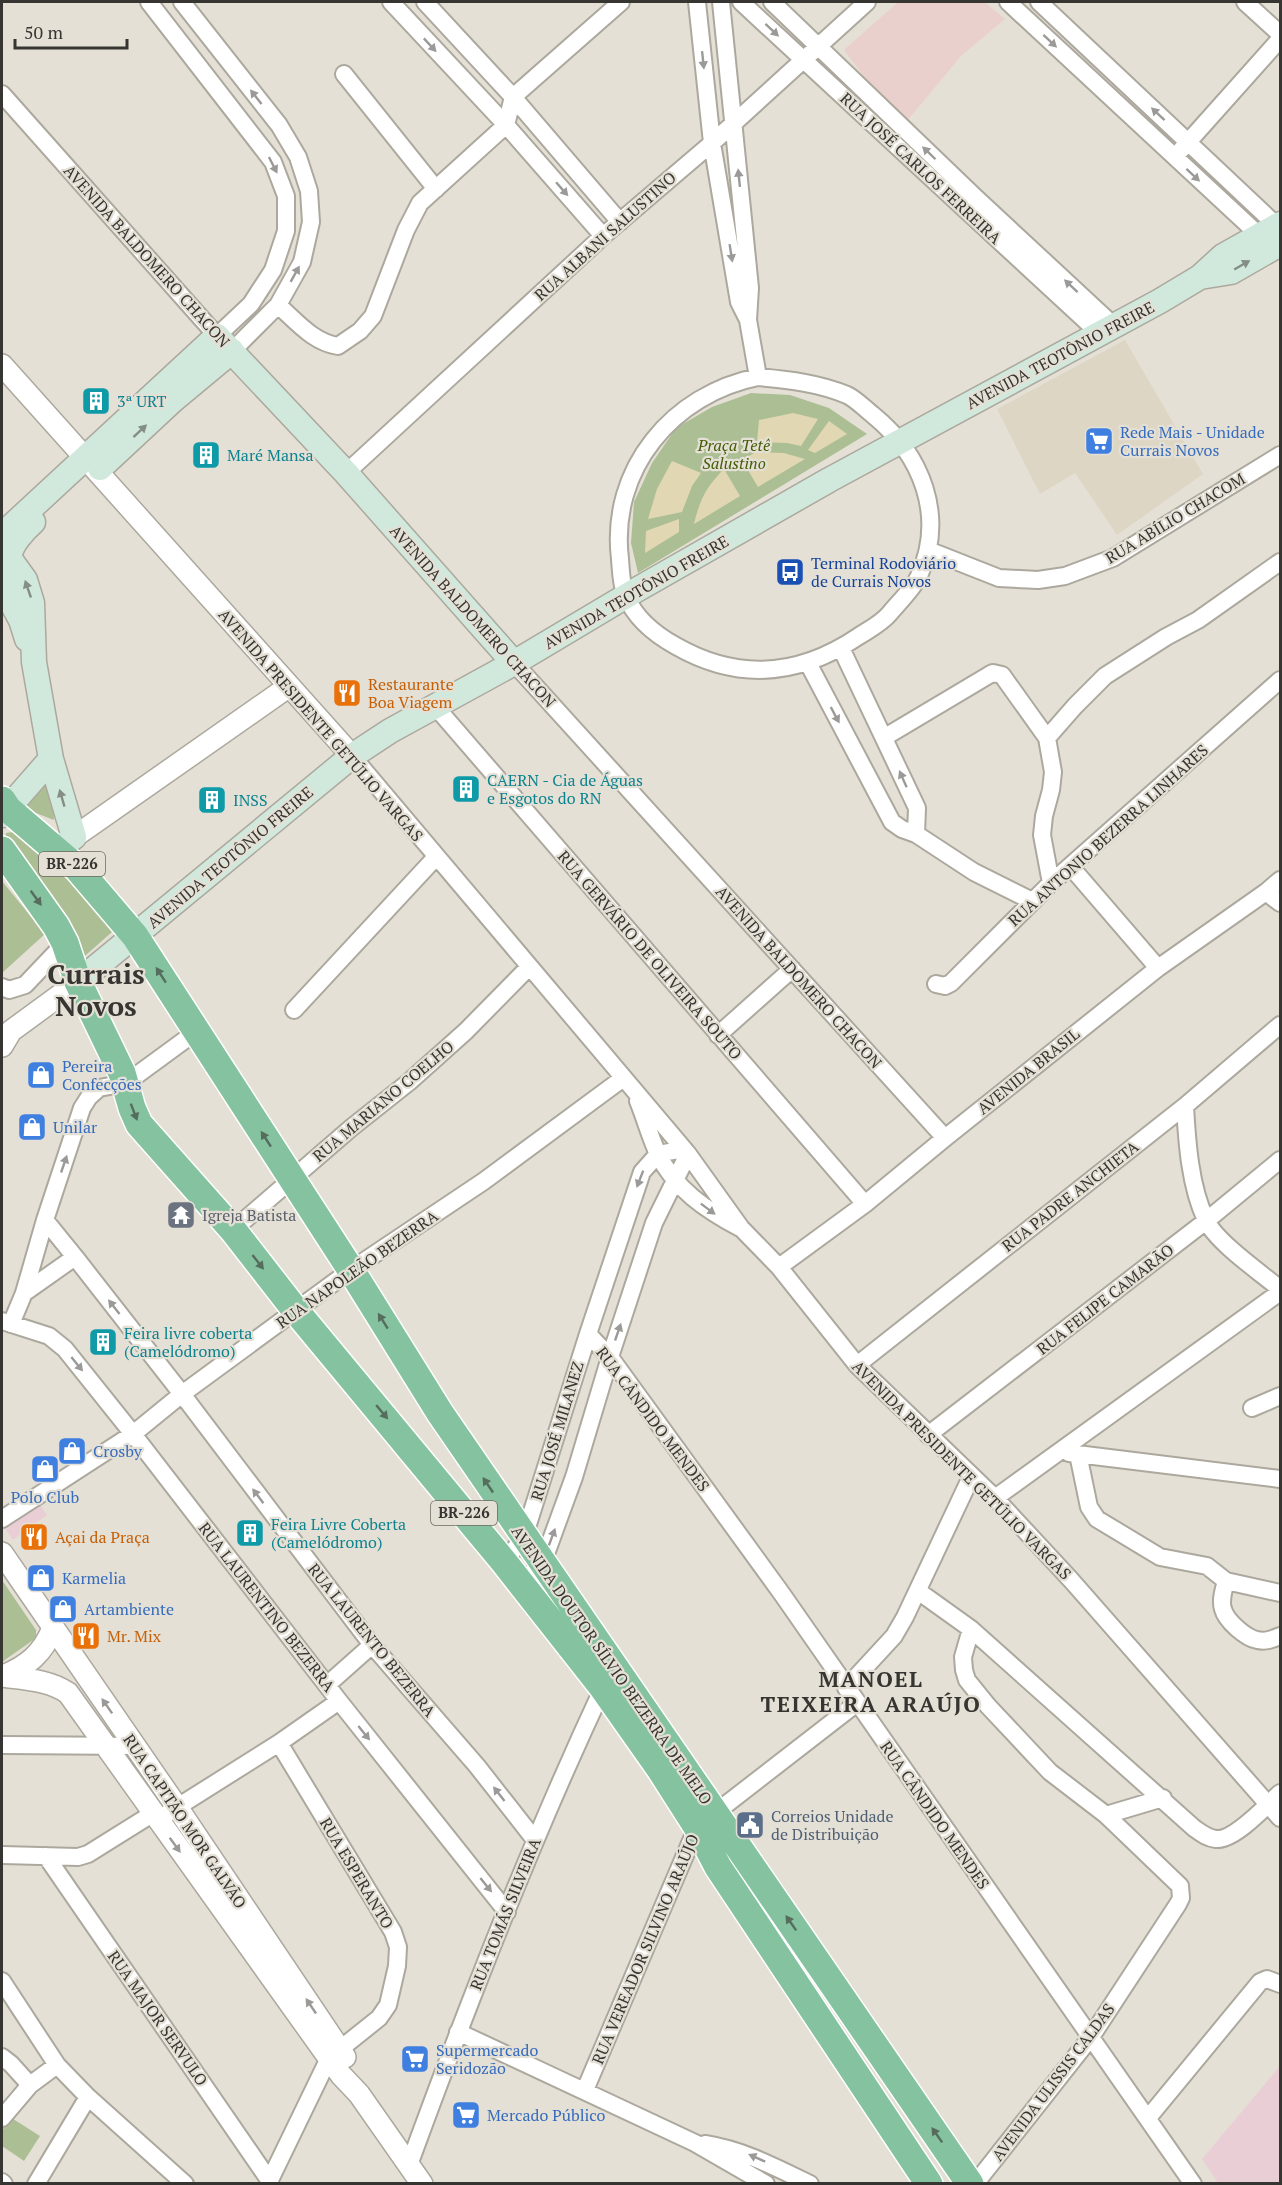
<svg xmlns="http://www.w3.org/2000/svg" width="1282" height="2185" font-family="'PT Serif',serif">
  <style>
    .built { fill: #ded6c4 }
    .industrial { fill: #ead0cc }
    .education { fill: #e9cfd5 }
    .green { fill: #acbf94 }
    .sand { fill: #e1d7b2 }
    .lines { fill: none; stroke-linecap: round; stroke-linejoin: round }
    .minor-casing { stroke: #aca89d; stroke-width: 20 }
    .tertiary-casing { stroke: #aca89d; stroke-width: 24 }
    .secondary-casing { stroke: #aca89d; stroke-width: 27 }
    .trunk-casing { stroke: #fff; stroke-width: 30 }
    .minor { stroke: #fff; stroke-width: 16 }
    .tertiary { stroke: #fff; stroke-width: 21 }
    .secondary { stroke: #d1e8dc; stroke-width: 24 }
    .trunk { stroke: #84c2a0; stroke-width: 27 }
    .oneway { fill: #9b9a98 }
    .oneway2 { fill: #848e86 }
    .oneway3 { fill: #566d5d }
    .labels { text-anchor: middle; stroke-width: 4.5; stroke-linejoin: round; paint-order: stroke }
    .shield { fill: #e5e0d5; stroke: #6b6862; stroke-width: 1.5 }
    .shield-label { font-size: 15px; font-weight: bold; fill: #373531 }
    .street-label { font-size: 16px; fill: #373531; stroke: #e5e0d5 }
    .culture-label { font-size: 16px; fill: #0d838f; stroke: #e5e0d5; text-anchor: start }
    .shop-label { font-size: 16px; fill: #366cbe; stroke: #e5e0d5; text-anchor: start }
    .park-label { font-size: 16px; font-style: italic; fill: #445e07; stroke: #e5e0d5 }
    .transit-label { font-size: 16px; fill: #164399; stroke: #e5e0d5; text-anchor: start }
    .food-label { font-size: 16px; fill: #c56008; stroke: #e5e0d5; text-anchor: start }
    .worship-label { font-size: 16px; fill: #5b616d; stroke: #e5e0d5; text-anchor: start }
    .service-label { font-size: 16px; fill: #4e5e75; stroke: #e5e0d5; text-anchor: start }
    .district-label { font-size: 22px; font-weight: bold; letter-spacing: 1.5px; fill: #373531; stroke: #e5e0d5 }
    .town-label { font-size: 28px; font-weight: bold; fill: #373531; stroke: #e5e0d5 }
  </style>
  <rect width="100%" height="100%" fill="#e5e0d5"/>
  <!-- built -->
  <path class="built" d="M1125 340 1203 474 1117 535 1075 473 1040 494 997 409Z"/>
  <!-- industrial -->
  <path class="industrial" d="M898 2H985L1005 19 961 56 902 127 844 50Z"/>
  <!-- education -->
  <path class="education" d="M36 1499 47 1515 13 1540 2 1524Z
    M1280 2066V2183H1218L1202 2159Z"/>
  <!-- green -->
  <path class="green" d="M751 393 790 395 829 408 867 434 638 573 631 543 634 502 652 463 676 428 712 407Z
    M48 779 53 801 54 820 20 807Z
    M13 832C40 853 108 899 112 932L78 962 5 841 6 833Z
    M2 881 45 934 2 973Z
    M2 1580 36 1630V1638L2 1662Z
    M10 2117 40 2136 24 2161 2 2146V2131Z"/>
  <!-- sand -->
  <path class="sand" d="M793 413 818 419 801 446 787 443 757 442 759 420Z
    M829 421 847 434 815 453 808 450Z
    M756 452 784 453 805 459 758 487 742 460Z
    M672 461 701 473 692 486 682 512 648 519 657 489Z
    M724 469 740 496 694 524C700 499 706 487 724 469Z
    M679 519V532L645 553 646 531Z"/>
  <g class="lines">
    <!-- minor casing -->
    <g class="minor-casing">
      <path id="minor" d="M182 2 279 125 298 157 309 191 311 222 302 262 278 305 232 351
        M391 2 506 125 603 236
        M425 2 513 97 620 222
        M697 2 712 143 739 302 748 320 758 377
        M721 2 750 288 748 320
        M741 2 1100 334
        M772 2 975 197 1114 326
        M1008 2 1260 236
        M1039 2 1277 226
        M1245 2 1280 34
        M344 74 436 189
        M2 94 217 336 251 304 273 270 286 231V196L273 162 149 2
        M1181 150 1280 39
        M278 305C297 322 313 342 338 346L360 331 373 316 406 230 420 203 506 125 513 97 621 2
        M758 377C789 380 818 383 847 395 856 399 865 409 873 415 922 455 946 516 919 576 913 589 899 602 890 613 882 623 870 629 859 636 800 676 739 682 676 646 656 635 635 618 626 596 621 585 621 571 620 559 609 469 673 394 758 377Z
        M346 473 603 236 712 143 867 2
        M928 550 999 578 1038 580 1065 576 1113 558 1280 455
        M841 648 917 808 916 834
        M514 663 945 1138
        M808 663 892 822 902 829 916 834 974 872 1032 901
        M435 706 865 1204
        M885 737 989 675 993 673 1002 675 1047 738 1053 772 1051 790 1044 816 1042 835 1051 883
        M1047 738 1075 706 1105 676 1166 637 1198 620 1280 562
        M352 756 688 1154 741 1228 779 1267 857 1365 995 1498 1071 1580 1280 1818
        M1071 867 1158 968
        M1266 892 1280 903
        M936 984 945 986 951 983 1051 883 1280 680
        M2 987 9 990 25 985 65 943
        M294 1010 436 857
        M718 1035 792 969
        M638 1101C645 1118 650 1137 658 1154 675 1189 706 1210 740 1228
        M1185 1106C1187 1142 1190 1187 1206 1220 1216 1242 1261 1273 1280 1289
        M45 1220 75 1257
        M233 1230 351 1128 409 1082 466 1031 529 967
        M779 1267 865 1204 945 1138 1158 968 1266 892 1280 880
        M24 1293 45 1220 82 1108 89 1097 99 1088 126 1083 197 1031
        M2 1321 49 1336 65 1349 133 1434 339 1701 507 1912
        M11 1324 24 1293 75 1257 182 1394 372 1645 477 1766 535 1840
        M588 1334 610 1357 782 1594 1193 2184
        M857 1365 1185 1106 1280 1025
        M1252 1408 1280 1396
        M928 1435 1206 1221 1280 1160
        M1069 1453 1280 1479
        M1078 1454 1089 1507 1097 1519 1160 1557 1207 1566 1226 1581 1280 1593
        M995 1498 1280 1292
        M2 1519 133 1434 182 1394 351 1270 484 1181 622 1079
        M504 1562 524 1537 588 1334 642 1172 658 1154 684 1149
        M1226 1581C1224 1589 1220 1600 1223 1609 1226 1621 1246 1638 1257 1640 1266 1642 1273 1639 1280 1636
        M520 1585 543 1562 574 1477 610 1357 654 1223 688 1154
        M918 1591 971 1629 1194 1828C1201 1833 1207 1838 1216 1839 1234 1841 1267 1805 1280 1793
        M971 1629 963 1657 964 1670 967 1680 988 1706 1050 1772 1106 1815 1180 1886 1181 1898 1178 1904 1091 2037 975 2184
        M327 1685 372 1645
        M846 1688 894 1636 905 1617 971 1477
        M2 1745 135 1746
        M168 1813 279 1743 339 1701
        M1106 1815 1163 1798
        M2 1855 78 1857 88 1854 152 1814
        M46 1856 269 2180
        M2 1981 57 2065 88 2097 185 2184
        M458 2032 695 2143 766 2184
        M2 2057 11 2064 30 2085
        M585 2090 697 1827 857 1703
        M2 2118 30 2085 57 2065
        M1148 2118 1260 1982 1267 1979 1280 1984
        M705 2144C743 2150 775 2167 810 2184
        M409 2165C468 2004 530 1844 603 1688L607 1684
        M2 2182 4 2184
        M36 2184 88 2097
        M268 2184 329 2058 379 2018 388 2005 397 1966 398 1947 393 1932 279 1743"/>
    </g>
    <!-- tertiary casing -->
    <g class="tertiary-casing">
      <path id="tertiary" d="M2 365 352 756
        M74 837 288 687
        M2 1046 11 1031 78 982
        M2 1553 177 1807 345 2057
        M2 1676C24 1679 49 1680 68 1693L341 2075 359 2094 422 2184
        M3 1676C28 1666 43 1653 53 1628"/>
    </g>
    <!-- secondary casing -->
    <g class="secondary-casing">
      <path id="secondary" d="M1200 277 1231 272 1280 244
        M100 468 173 400 232 351
        M2 535 217 336 346 473 514 663
        M12 562 25 580 32 603 34 662 51 759 74 837 57 850
        M2 576C12 570 9 565 10 555 11 544 25 529 33 522
        M2 585 21 620 27 639
        M2 815 51 759
        M78 982 352 756 390 731 514 663 638 589 829 480 1160 301 1200 277 1223 256 1280 224"/>
    </g>
    <!-- trunk casing -->
    <g class="trunk-casing">
      <path id="trunk" d="M2 800 8 809 77 868 135 936 351 1270 440 1413 970 2184
        M2 850 56 926 65 943 78 982 122 1073 132 1108 139 1124 233 1230 296 1311 504 1562 603 1688 660 1769 697 1827 718 1867 929 2184"/>
    </g>
    <!-- minor -->
    <use href="#minor" class="minor"/>
    <!-- tertiary -->
    <use href="#tertiary" class="tertiary"/>
    <!-- secondary -->
    <use href="#secondary" class="secondary"/>
    <!-- trunk -->
    <use href="#trunk" class="trunk"/>
  </g>
  <!-- one-way arrows -->
  <defs><path id="oneway-solid" d="M-6-.8H1V-3.2L6.5 0L1 3.2V.8H-6Z" transform="scale(1.5)"/></defs>
  <g class="oneway">
    <use href="#oneway-solid" transform="translate(772 30) rotate(43)"/>
    <use href="#oneway-solid" transform="translate(1050 41) rotate(43)"/>
    <use href="#oneway-solid" transform="translate(430 45) rotate(47)"/>
    <use href="#oneway-solid" transform="translate(703 60) rotate(84)"/>
    <use href="#oneway-solid" transform="translate(256 97) rotate(-128)"/>
    <use href="#oneway-solid" transform="translate(1158 114) rotate(-137)"/>
    <use href="#oneway-solid" transform="translate(929 153) rotate(-136)"/>
    <use href="#oneway-solid" transform="translate(273 165) rotate(63)"/>
    <use href="#oneway-solid" transform="translate(1193 175) rotate(43)"/>
    <use href="#oneway-solid" transform="translate(739 178) rotate(-96)"/>
    <use href="#oneway-solid" transform="translate(562 189) rotate(49)"/>
    <use href="#oneway-solid" transform="translate(731 253) rotate(81)"/>
    <use href="#oneway-solid" transform="translate(295 274) rotate(-61)"/>
    <use href="#oneway-solid" transform="translate(1071 286) rotate(-137)"/>
    <use href="#oneway-solid" transform="translate(835 715) rotate(62)"/>
    <use href="#oneway-solid" transform="translate(903 779) rotate(-114)"/>
    <use href="#oneway-solid" transform="translate(64 1164) rotate(-71)"/>
    <use href="#oneway-solid" transform="translate(640 1179) rotate(111)"/>
    <use href="#oneway-solid" transform="translate(708 1209) rotate(37)"/>
    <use href="#oneway-solid" transform="translate(114 1307) rotate(-128)"/>
    <use href="#oneway-solid" transform="translate(618 1332) rotate(-71)"/>
    <use href="#oneway-solid" transform="translate(77 1364) rotate(51)"/>
    <use href="#oneway-solid" transform="translate(258 1496) rotate(-127)"/>
    <use href="#oneway-solid" transform="translate(552 1537) rotate(-70)"/>
    <use href="#oneway-solid" transform="translate(107 1706) rotate(-125)"/>
    <use href="#oneway-solid" transform="translate(364 1733) rotate(51)"/>
    <use href="#oneway-solid" transform="translate(499 1794) rotate(-128)"/>
    <use href="#oneway-solid" transform="translate(175 1845) rotate(54)"/>
    <use href="#oneway-solid" transform="translate(486 1885) rotate(51)"/>
    <use href="#oneway-solid" transform="translate(311 2006) rotate(-124)"/>
    <use href="#oneway-solid" transform="translate(757 2158) rotate(-156)"/>
  </g>
  <g class="oneway2">
    <use href="#oneway-solid" transform="translate(1242 265) rotate(-30)"/>
    <use href="#oneway-solid" transform="translate(140 431) rotate(-43)"/>
    <use href="#oneway-solid" transform="translate(28 589) rotate(-109)"/>
    <use href="#oneway-solid" transform="translate(62 798) rotate(-106)"/>
  </g>
  <g class="oneway3">
    <use href="#oneway-solid" transform="translate(36 898) rotate(54)"/>
    <use href="#oneway-solid" transform="translate(161 975) rotate(-123)"/>
    <use href="#oneway-solid" transform="translate(134 1112) rotate(69)"/>
    <use href="#oneway-solid" transform="translate(266 1139) rotate(-123)"/>
    <use href="#oneway-solid" transform="translate(258 1262) rotate(52)"/>
    <use href="#oneway-solid" transform="translate(383 1321) rotate(-122)"/>
    <use href="#oneway-solid" transform="translate(382 1412) rotate(50)"/>
    <use href="#oneway-solid" transform="translate(488 1485) rotate(-124)"/>
    <use href="#oneway-solid" transform="translate(791 1923) rotate(-125)"/>
    <use href="#oneway-solid" transform="translate(937 2135) rotate(-125)"/>
  </g>
  <!-- icons -->
  <defs>
    <g id="building-square" transform="scale(1.5)"><rect x="-9" y="-9" width="18" height="18" rx="4" fill="#0f9aa8" stroke="#e5e0d5"/><path d="M-4-6H4V6H1V3H-1V6H-4ZM-2.5-4.3h1.7v1.8h-1.7ZM.8-4.3h1.7v1.8H.8ZM-2.5-1h1.7V.8h-1.7ZM.8-1h1.7V.8H.8Z" fill="#fff"/></g>
    <g id="supermarket-square" transform="scale(1.5)"><rect x="-9" y="-9" width="18" height="18" rx="4" fill="#3f7fe0" stroke="#e5e0d5"/><path d="M-6-5.5h2.5l.6 2H6L4.5 2H-2.5L-4.4-4H-6ZM-1.5 3.2a1.3 1.3 0 1 0 .1 0ZM3 3.2a1.3 1.3 0 1 0 .1 0Z" fill="#fff"/></g>
    <g id="bus-square" transform="scale(1.5)"><rect x="-9" y="-9" width="18" height="18" rx="4" fill="#1a4fb4" stroke="#e5e0d5"/><path d="M-5-6H5V4H4V6H2V4H-2V6H-4V4H-5ZM-3.5-4V0h7V-4ZM-3.5 1.2v1.5H-2V1.2ZM2 1.2v1.5H3.5V1.2Z" fill="#fff"/></g>
    <g id="restaurant-square" transform="scale(1.5)"><rect x="-9" y="-9" width="18" height="18" rx="4" fill="#e8710a" stroke="#e5e0d5"/><path d="M-5-6h1v4h1v-4h1v4h1v-4h1v5L-1.5 .5V6h-2V.5L-5-1ZM5-6V6H3V1.5H1.5Q1.5-4 5-6Z" fill="#fff"/></g>
    <g id="shop-square" transform="scale(1.5)"><rect x="-9" y="-9" width="18" height="18" rx="4" fill="#3f7fe0" stroke="#e5e0d5"/><path d="M-5-2.5h2.3a2.7 3.5 0 0 1 5.4 0H5L5.5 6h-11ZM-1.5-2.5h3a1.5 2.3 0 0 0-3 0Z" fill="#fff"/></g>
    <g id="temple-square" transform="scale(1.5)"><rect x="-9" y="-9" width="18" height="18" rx="4" fill="#6b7280" stroke="#e5e0d5"/><path d="M0-6L5-2H3V0L6.5 2.5H4V6H1.5V3h-3V6H-4V2.5H-6.5L-3 0V-2H-5Z" fill="#fff"/></g>
    <g id="civic-square" transform="scale(1.5)"><rect x="-9" y="-9" width="18" height="18" rx="4" fill="#5c6f8a" stroke="#e5e0d5"/><path d="M-.6-6.5H3V-4.5H.6V-3L4-1V1h2V6H-6V1h2V-1L-.6-3ZM-1.2 2.5V6h2.4V2.5Z" fill="#fff"/></g>
  </defs>
  <g fill-rule="evenodd">
    <use href="#building-square" x="96" y="401"/>
    <use href="#supermarket-square" x="1099" y="441"/>
    <use href="#building-square" x="206" y="455"/>
    <use href="#bus-square" x="790" y="572"/>
    <use href="#restaurant-square" x="347" y="693"/>
    <use href="#building-square" x="466" y="789"/>
    <use href="#building-square" x="212" y="800"/>
    <use href="#shop-square" x="41" y="1075"/>
    <use href="#shop-square" x="32" y="1127"/>
    <use href="#temple-square" x="181" y="1215"/>
    <use href="#building-square" x="103" y="1342"/>
    <use href="#shop-square" x="72" y="1451"/>
    <use href="#shop-square" x="45" y="1469"/>
    <use href="#building-square" x="250" y="1533"/>
    <use href="#restaurant-square" x="34" y="1537"/>
    <use href="#shop-square" x="41" y="1578"/>
    <use href="#shop-square" x="63" y="1609"/>
    <use href="#restaurant-square" x="86" y="1636"/>
    <use href="#civic-square" x="750" y="1825"/>
    <use href="#supermarket-square" x="415" y="2059"/>
    <use href="#supermarket-square" x="466" y="2115"/>
  </g>
  <g class="labels">
    <!-- shield labels -->
    <g class="shield">
      <rect x="39" y="852" width="66" height="24" rx="4.5"/>
      <rect x="431" y="1501" width="66" height="24" rx="4.5"/>
    </g>
    <g class="shield-label">
      <text x="72" y="869">BR-226</text>
      <text x="464" y="1518">BR-226</text>
    </g>
    <!-- street labels -->
    <g class="street-label">
      <text transform="translate(921 168) rotate(43)" y="6">RUA JOSÉ CARLOS FERREIRA</text>
      <text transform="translate(605 236) rotate(-42)" y="6">RUA ALBANI SALUSTINO</text>
      <text transform="translate(147 256) rotate(48)" y="6">AVENIDA BALDOMERO CHACON</text>
      <text transform="translate(1060 355) rotate(-28)" y="6">AVENIDA TEOTÔNIO FREIRE</text>
      <text transform="translate(1175 518) rotate(-31)" y="6">RUA ABÍLIO CHACOM</text>
      <text transform="translate(636 592) rotate(-30)" y="6">AVENIDA TEOTÔNIO FREIRE</text>
      <text transform="translate(473 616) rotate(48)" y="6">AVENIDA BALDOMERO CHACON</text>
      <text transform="translate(321 725) rotate(49)" y="6">AVENIDA PRESIDENTE GETÚLIO VARGAS</text>
      <text transform="translate(1108 835) rotate(-42)" y="6">RUA ANTONIO BEZERRA LINHARES</text>
      <text transform="translate(230 857) rotate(-40)" y="6">AVENIDA TEOTÔNIO FREIRE</text>
      <text transform="translate(650 955) rotate(49)" y="6">RUA GERVÁRIO DE OLIVEIRA SOUTO</text>
      <text transform="translate(799 977) rotate(48)" y="6">AVENIDA BALDOMERO CHACON</text>
      <text transform="translate(1028 1071) rotate(-39)" y="6">AVENIDA BRASIL</text>
      <text transform="translate(383 1101) rotate(-40)" y="6">RUA MARIANO COELHO</text>
      <text transform="translate(1070 1196) rotate(-38)" y="6">RUA PADRE ANCHIETA</text>
      <text transform="translate(357 1269) rotate(-35)" y="6">RUA NAPOLEÃO BEZERRA</text>
      <text transform="translate(1105 1299) rotate(-38)" y="6">RUA FELIPE CAMARÃO</text>
      <text transform="translate(653 1419) rotate(53)" y="6">RUA CÂNDIDO MENDES</text>
      <text transform="translate(557 1431) rotate(-73)" y="6">RUA JOSÉ MILANEZ</text>
      <text transform="translate(962 1470) rotate(45)" y="6">AVENIDA PRESIDENTE GETÚLIO VARGAS</text>
      <text transform="translate(267 1607) rotate(52)" y="6">RUA LAURENTINO BEZERRA</text>
      <text transform="translate(372 1640) rotate(51)" y="6">RUA LAURENTO BEZERRA</text>
      <text transform="translate(612 1665) rotate(55)" y="6">AVENIDA DOUTOR SÍLVIO BEZERRA DE MELO</text>
      <text transform="translate(935 1815) rotate(55)" y="6">RUA CÂNDIDO MENDES</text>
      <text transform="translate(185 1821) rotate(56)" y="6">RUA CAPITÃO MOR GALVÃO</text>
      <text transform="translate(357 1873) rotate(59)" y="6">RUA ESPERANTO</text>
      <text transform="translate(505 1914) rotate(-68)" y="6">RUA TOMÁS SILVEIRA</text>
      <text transform="translate(645 1949) rotate(-67)" y="6">RUA VEREADOR SILVINO ARAÚJO</text>
      <text transform="translate(158 2018) rotate(55)" y="6">RUA MAJOR SERVULO</text>
      <text transform="translate(1053 2082) rotate(-53)" y="6">AVENIDA ULISSIS CALDAS</text>
    </g>
    <!-- culture labels -->
    <g class="culture-label">
      <text x="117" y="407">3ª URT</text>
      <text x="227" y="461">Maré Mansa</text>
      <text x="487" y="786">CAERN - Cia de Águas<tspan x="487" dy="18">e Esgotos do RN</tspan></text>
      <text x="233" y="806">INSS</text>
      <text x="124" y="1339">Feira livre coberta<tspan x="124" dy="18">(Camelódromo)</tspan></text>
      <text x="271" y="1530">Feira Livre Coberta<tspan x="271" dy="18">(Camelódromo)</tspan></text>
    </g>
    <!-- shop labels -->
    <g class="shop-label">
      <text x="1120" y="438">Rede Mais - Unidade<tspan x="1120" dy="18">Currais Novos</tspan></text>
      <text x="62" y="1072">Pereira<tspan x="62" dy="18">Confecções</tspan></text>
      <text x="53" y="1133">Unilar</text>
      <text x="93" y="1457">Crosby</text>
      <text x="45" y="1503" text-anchor="middle">Polo Club</text>
      <text x="62" y="1584">Karmelia</text>
      <text x="84" y="1615">Artambiente</text>
      <text x="436" y="2056">Supermercado<tspan x="436" dy="18">Seridozão</tspan></text>
      <text x="487" y="2121">Mercado Público</text>
    </g>
    <!-- park labels -->
    <g class="park-label">
      <text x="734" y="451">Praça Tetê<tspan x="734" dy="18">Salustino</tspan></text>
    </g>
    <!-- transit labels -->
    <g class="transit-label">
      <text x="811" y="569">Terminal Rodoviário<tspan x="811" dy="18">de Currais Novos</tspan></text>
    </g>
    <!-- food labels -->
    <g class="food-label">
      <text x="368" y="690">Restaurante<tspan x="368" dy="18">Boa Viagem</tspan></text>
      <text x="55" y="1543">Açai da Praça</text>
      <text x="107" y="1642">Mr. Mix</text>
    </g>
    <!-- worship labels -->
    <g class="worship-label">
      <text x="202" y="1221">Igreja Batista</text>
    </g>
    <!-- service labels -->
    <g class="service-label">
      <text x="771" y="1822">Correios Unidade<tspan x="771" dy="18">de Distribuição</tspan></text>
    </g>
    <!-- district labels -->
    <g class="district-label">
      <text x="871" y="1687">MANOEL<tspan x="871" dy="25">TEIXEIRA ARAÚJO</tspan></text>
    </g>
    <!-- town labels -->
    <g class="town-label">
      <text x="96" y="984">Currais<tspan x="96" dy="32">Novos</tspan></text>
    </g>
  </g>
  <!-- border -->
  <rect width="1282" height="2185" fill="none" stroke="#373531" stroke-width="6"/>
  <!-- scale -->
  <path d="M15 39v9h112v-9" fill="none" stroke="#373531" stroke-width="3"/>
  <text x="24" y="39" font-size="18" fill="#373531" stroke="#e5e0d5" stroke-width="4.5" paint-order="stroke">50 m</text>
</svg>
